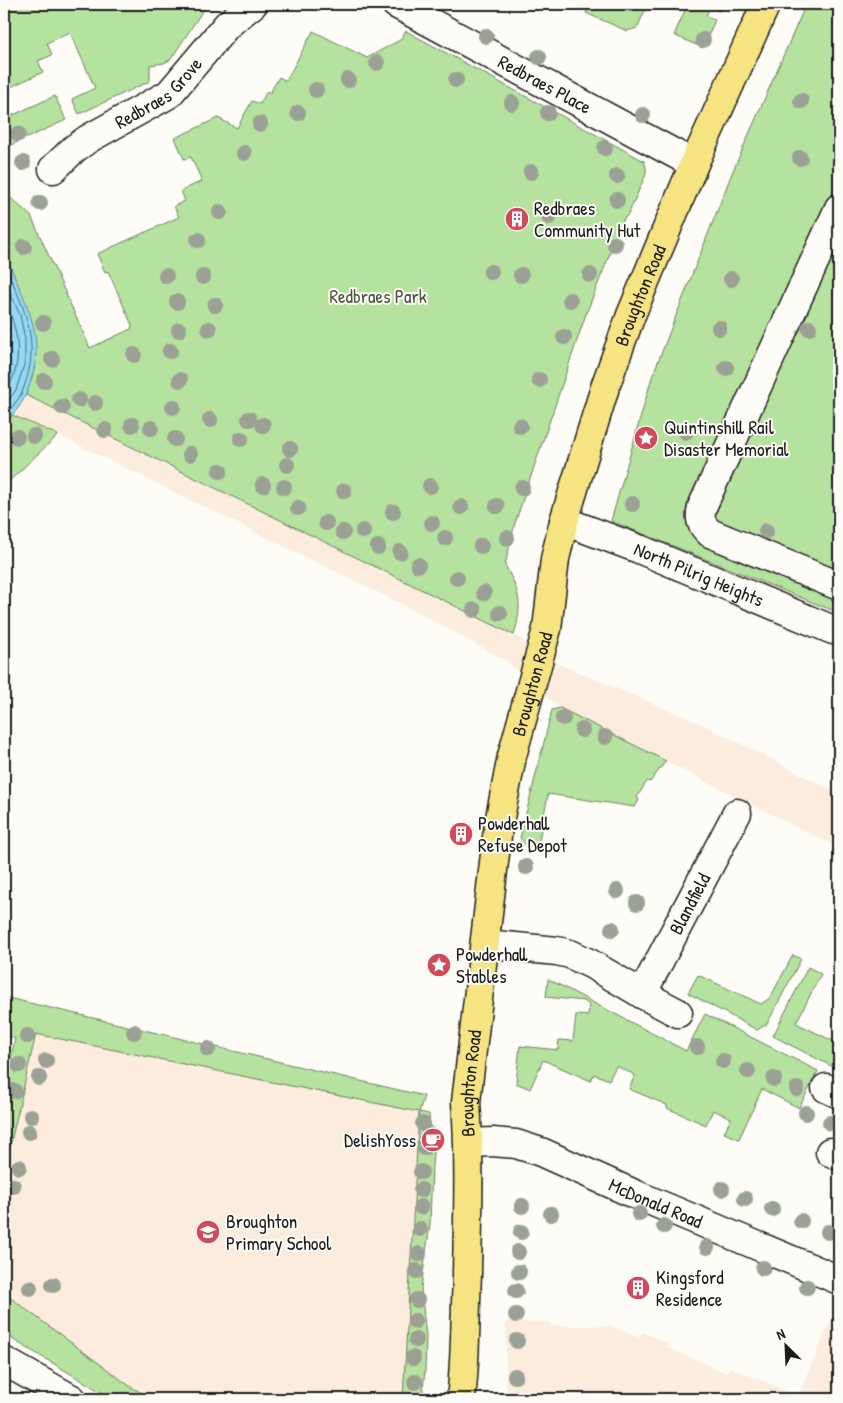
<svg xmlns="http://www.w3.org/2000/svg" width="843" height="1403" font-family="'Patrick Hand',sans-serif">
  <style>
    .built { fill: #fbecde }
    .green { fill: #b6e29f; stroke: #697f5e }
    .water { fill: #93d9f5; stroke: #638d9e }
    .lines { fill: none; stroke-linecap: round; stroke-linejoin: round }
    .shore { stroke: #4c6873; stroke-width: 1 }
    .minor-casing { stroke: #1c1c1c; stroke-width: 31 }
    .major-casing { stroke: #1c1c1c; stroke-width: 31 }
    .minor { stroke: #fdfcf7; stroke-width: 28 }
    .major { stroke: #f6e381; stroke-width: 28 }
    .tree { fill: #9ba194 }
    .labels { text-anchor: middle; stroke-width: 4; stroke-linejoin: round; paint-order: stroke }
    .street-label { font-size: 19px; fill: #1c1c1c; stroke: #fdfcf7 }
    .poi-label { font-size: 19px; fill: #1c1c1c; stroke: #fdfcf7; text-anchor: start }
    .park-label { font-size: 19px; fill: #4a5743; stroke: #fdfcf7 }
  </style>
  <rect width="100%" height="100%" fill="#fdfcf7"/>
  <filter id="ink" filterUnits="userSpaceOnUse"><feTurbulence type="fractalNoise" baseFrequency=".02" numOctaves="2"/><feDisplacementMap in="SourceGraphic" scale="10" xChannelSelector="R" yChannelSelector="G"/><feConvolveMatrix kernelMatrix="1 2 1 2 8 2 1 2 1" color-interpolation-filters="sRGB"/></filter>
  <g filter="url(#ink)">
    <!-- built -->
    <path class="built" d="M4 385 514 635 561 665 702 724 839 794V848L560 708 508 662 412 609 58 435 4 410Z
      M36 1034 419 1112 403 1399H153L131 1387 4 1293V1172Z
      M506 1322H551V1326H611L639 1338 642 1332 667 1343 666 1347 727 1373 729 1367 798 1396 830 1322 839 1326V1399H506Z"/>
    <!-- green -->
    <path class="green" d="M4 4H207L171 59 164 63 150 65V81L79 114 72 99 95 88 70 32 47 43 52 55 38 61 43 72 4 90Z
      M583 4H648L637 28 627 31 586 13 589 7Z
      M688 4H723L719 11 710 7 706 16 715 20 703 48 674 35Z
      M806 4H839V613L611 521 652 377 732 173Z
      M313 31 367 58 400 40 406 31 644 161 646 167V174L628 215 624 218 586 314 515 523 505 565C520 593 523 604 514 635L26 395 36 363 18 285 8 261 4 254V192L31 216 90 348 131 329 132 325 108 271 105 272 97 254 179 217 174 206 185 201 181 191 202 181 191 157 184 159 175 138 218 118 237 128 252 101 260 104 267 91 270 93 279 77 286 81Z
      M55 96 66 120 9 146 4 135V119Z
      M12 415 58 435 4 486V426Z
      M560 708 666 761 650 782 647 781 637 797 639 800 635 807 548 794 538 846 526 845 520 838 552 710Z
      M793 955 801 959 767 1024 757 1030 688 993 698 975 761 1004 770 998Z
      M808 967 821 974 796 1023 839 1044 837 1047 839 1049V1070L773 1036Z
      M548 979 686 1051 705 1014 818 1071 799 1108 762 1089 739 1139 724 1133 731 1118 713 1110 706 1125 667 1108V1105L629 1089 635 1075 616 1066 609 1080 594 1074 591 1081 543 1060 530 1089 516 1083 520 1046 558 1050 559 1040 573 1041 576 1015 588 1016 589 1005 584 1001 546 997Z
      M4 997 424 1096 419 1112 429 1114 430 1126 434 1130 435 1136 430 1135 429 1143 434 1144 432 1164 430 1224 421 1288 426 1337 425 1370 422 1399H403L419 1112 36 1034 4 1172V1095L15 1038 4 1036Z
      M4 1293 131 1387 153 1399H113L12 1339 4 1316Z"/>
    <!-- water -->
    <path class="water" d="M4 254 8 261C28 309 49 340 26 394 22 405 11 416 4 426Z"/>
    <g class="lines">
      <!-- shore -->
      <path class="shore" d="M4 263C24 308 43 343 22 392 18 401 10 409 4 417
        M4 279 20 315 25 339V362L16 390 4 406
        M4 298C18 329 26 364 4 394"/>
      <!-- minor casing -->
      <g class="minor-casing">
        <g id="minor">
          <path id="s1" d="M396 4 694 164"/>
          <path id="s2" d="M53 169 74 149 88 139 169 94 227 25 253 4"/>
          <path d="M839 208 702 507C699 519 701 525 710 533L839 586"/>
          <path id="s3" d="M564 521 639 549 833 630"/>
          <path d="M485 944 557 951 570 954 591 964 642 994 678 1013"/>
          <path id="s4" d="M642 994 737 813"/>
          <path d="M826 1088 839 1094"/>
          <path id="s5" d="M469 1143 493 1142 516 1144 541 1152 632 1193 839 1280"/>
          <path d="M830 1152 839 1156"/>
          <path d="M4 1361 72 1399"/>
        </g>
      </g>
      <!-- major casing -->
      <g class="major-casing">
        <g id="major">
          <path id="s6" d="M461 1399C466 1358 465 1316 467 1274 468 1217 470 1159 466 1102L498 828 512 756 547 629 555 559 564 521 606 384 631 315 694 164 766 4"/>
        </g>
      </g>
      <!-- minor -->
      <use href="#minor" class="minor"/>
      <!-- major -->
      <use href="#major" class="major"/>
    </g>
    <!-- trees -->
    <g class="tree">
      <circle cx="486" cy="36" r="8"/>
      <circle cx="703" cy="40" r="8"/>
      <circle cx="539" cy="57" r="8"/>
      <circle cx="377" cy="63" r="8"/>
      <circle cx="348" cy="80" r="8"/>
      <circle cx="456" cy="80" r="8"/>
      <circle cx="316" cy="90" r="8"/>
      <circle cx="801" cy="101" r="8"/>
      <circle cx="512" cy="103" r="8"/>
      <circle cx="298" cy="113" r="8"/>
      <circle cx="548" cy="113" r="8"/>
      <circle cx="643" cy="115" r="8"/>
      <circle cx="260" cy="124" r="8"/>
      <circle cx="18" cy="134" r="8"/>
      <circle cx="605" cy="148" r="8"/>
      <circle cx="244" cy="153" r="8"/>
      <circle cx="800" cy="158" r="8"/>
      <circle cx="23" cy="163" r="8"/>
      <circle cx="531" cy="172" r="8"/>
      <circle cx="617" cy="176" r="8"/>
      <circle cx="617" cy="200" r="8"/>
      <circle cx="40" cy="203" r="8"/>
      <circle cx="220" cy="212" r="8"/>
      <circle cx="549" cy="217" r="8"/>
      <circle cx="198" cy="240" r="8"/>
      <circle cx="615" cy="244" r="8"/>
      <circle cx="24" cy="247" r="8"/>
      <circle cx="491" cy="272" r="8"/>
      <circle cx="521" cy="275" r="8"/>
      <circle cx="590" cy="275" r="8"/>
      <circle cx="166" cy="276" r="8"/>
      <circle cx="203" cy="277" r="8"/>
      <circle cx="731" cy="279" r="8"/>
      <circle cx="570" cy="300" r="8"/>
      <circle cx="177" cy="302" r="8"/>
      <circle cx="215" cy="305" r="8"/>
      <circle cx="43" cy="323" r="8"/>
      <circle cx="719" cy="328" r="8"/>
      <circle cx="809" cy="328" r="8"/>
      <circle cx="209" cy="329" r="8"/>
      <circle cx="179" cy="330" r="8"/>
      <circle cx="564" cy="337" r="8"/>
      <circle cx="170" cy="351" r="8"/>
      <circle cx="134" cy="355" r="8"/>
      <circle cx="52" cy="359" r="8"/>
      <circle cx="726" cy="368" r="8"/>
      <circle cx="180" cy="380" r="8"/>
      <circle cx="539" cy="380" r="8"/>
      <circle cx="44" cy="381" r="8"/>
      <circle cx="79" cy="400" r="8"/>
      <circle cx="95" cy="403" r="8"/>
      <circle cx="62" cy="407" r="8"/>
      <circle cx="173" cy="407" r="8"/>
      <circle cx="249" cy="419" r="8"/>
      <circle cx="210" cy="420" r="8"/>
      <circle cx="132" cy="425" r="8"/>
      <circle cx="263" cy="425" r="8"/>
      <circle cx="520" cy="426" r="8"/>
      <circle cx="151" cy="428" r="8"/>
      <circle cx="105" cy="430" r="8"/>
      <circle cx="686" cy="432" r="8"/>
      <circle cx="34" cy="436" r="8"/>
      <circle cx="17" cy="437" r="8"/>
      <circle cx="175" cy="439" r="8"/>
      <circle cx="241" cy="439" r="8"/>
      <circle cx="290" cy="449" r="8"/>
      <circle cx="190" cy="454" r="8"/>
      <circle cx="287" cy="465" r="8"/>
      <circle cx="220" cy="471" r="8"/>
      <circle cx="263" cy="485" r="8"/>
      <circle cx="430" cy="486" r="8"/>
      <circle cx="284" cy="487" r="8"/>
      <circle cx="522" cy="488" r="8"/>
      <circle cx="344" cy="491" r="8"/>
      <circle cx="632" cy="504" r="8"/>
      <circle cx="497" cy="506" r="8"/>
      <circle cx="461" cy="507" r="8"/>
      <circle cx="298" cy="508" r="8"/>
      <circle cx="393" cy="512" r="8"/>
      <circle cx="326" cy="523" r="8"/>
      <circle cx="432" cy="523" r="8"/>
      <circle cx="363" cy="531" r="8"/>
      <circle cx="766" cy="531" r="8"/>
      <circle cx="343" cy="532" r="8"/>
      <circle cx="445" cy="538" r="8"/>
      <circle cx="507" cy="538" r="8"/>
      <circle cx="481" cy="546" r="8"/>
      <circle cx="378" cy="547" r="8"/>
      <circle cx="400" cy="552" r="8"/>
      <circle cx="418" cy="565" r="8"/>
      <circle cx="457" cy="578" r="8"/>
      <circle cx="484" cy="593" r="8"/>
      <circle cx="474" cy="610" r="8"/>
      <circle cx="500" cy="613" r="8"/>
      <circle cx="563" cy="718" r="8"/>
      <circle cx="582" cy="730" r="8"/>
      <circle cx="605" cy="737" r="8"/>
      <circle cx="526" cy="867" r="8"/>
      <circle cx="617" cy="891" r="8"/>
      <circle cx="637" cy="903" r="8"/>
      <circle cx="612" cy="929" r="8"/>
      <circle cx="134" cy="1032" r="8"/>
      <circle cx="27" cy="1036" r="8"/>
      <circle cx="697" cy="1047" r="8"/>
      <circle cx="208" cy="1049" r="8"/>
      <circle cx="46" cy="1061" r="8"/>
      <circle cx="723" cy="1061" r="8"/>
      <circle cx="19" cy="1065" r="8"/>
      <circle cx="748" cy="1071" r="8"/>
      <circle cx="39" cy="1078" r="8"/>
      <circle cx="774" cy="1079" r="8"/>
      <circle cx="797" cy="1089" r="8"/>
      <circle cx="14" cy="1091" r="8"/>
      <circle cx="806" cy="1113" r="8"/>
      <circle cx="31" cy="1116" r="8"/>
      <circle cx="830" cy="1123" r="8"/>
      <circle cx="423" cy="1124" r="8"/>
      <circle cx="29" cy="1132" r="8"/>
      <circle cx="424" cy="1148" r="8"/>
      <circle cx="19" cy="1167" r="8"/>
      <circle cx="421" cy="1172" r="8"/>
      <circle cx="13" cy="1186" r="8"/>
      <circle cx="722" cy="1189" r="8"/>
      <circle cx="421" cy="1190" r="8"/>
      <circle cx="745" cy="1199" r="8"/>
      <circle cx="522" cy="1206" r="8"/>
      <circle cx="421" cy="1207" r="8"/>
      <circle cx="772" cy="1209" r="8"/>
      <circle cx="551" cy="1214" r="8"/>
      <circle cx="639" cy="1214" r="8"/>
      <circle cx="801" cy="1221" r="8"/>
      <circle cx="664" cy="1226" r="8"/>
      <circle cx="420" cy="1229" r="8"/>
      <circle cx="521" cy="1232" r="8"/>
      <circle cx="828" cy="1232" r="8"/>
      <circle cx="707" cy="1247" r="8"/>
      <circle cx="518" cy="1252" r="8"/>
      <circle cx="419" cy="1254" r="8"/>
      <circle cx="763" cy="1268" r="8"/>
      <circle cx="416" cy="1271" r="8"/>
      <circle cx="519" cy="1272" r="8"/>
      <circle cx="53" cy="1285" r="8"/>
      <circle cx="807" cy="1287" r="8"/>
      <circle cx="30" cy="1288" r="8"/>
      <circle cx="516" cy="1291" r="8"/>
      <circle cx="417" cy="1300" r="8"/>
      <circle cx="516" cy="1315" r="8"/>
      <circle cx="415" cy="1321" r="8"/>
      <circle cx="416" cy="1340" r="8"/>
      <circle cx="517" cy="1341" r="8"/>
      <circle cx="413" cy="1358" r="8"/>
      <circle cx="515" cy="1376" r="8"/>
      <circle cx="415" cy="1382" r="8"/>
    </g>
  </g>
  <!-- icons -->
  <defs>
    <g id="building-disc" transform="scale(1.25)"><circle r="9.5" fill="#d1495b" stroke="#fdfcf7"/><path d="M-4-6H4V6H1V3H-1V6H-4ZM-2.5-4.3h1.7v1.8h-1.7ZM.8-4.3h1.7v1.8H.8ZM-2.5-1h1.7V.8h-1.7ZM.8-1h1.7V.8H.8Z" fill="#fff"/></g>
    <g id="sight-disc" transform="scale(1.25)"><circle r="9.5" fill="#d1495b" stroke="#fdfcf7"/><path d="M0-6L1.8-2.2L6-1.7L2.9 1.2L3.7 5.4L0 3.3L-3.7 5.4L-2.9 1.2L-6-1.7L-1.8-2.2Z" fill="#fff"/></g>
    <g id="cafe-disc" transform="scale(1.25)"><circle r="9.5" fill="#d1495b" stroke="#fdfcf7"/><path d="M-5.5-4.5H6V0H3Q3 3.5 0 3.5H-2.5Q-5.5 3.5-5.5 0ZM3-3.2v2h1.7v-2ZM-6 4.5H4V6H-6Z" fill="#fff"/></g>
    <g id="school-disc" transform="scale(1.25)"><circle r="9.5" fill="#d1495b" stroke="#fdfcf7"/><path d="M0-5L7-2L0 1L-7-2ZM-4 1L0 2.5L4 1V4Q0 6-4 4Z" fill="#fff"/></g>
  </defs>
  <g fill-rule="evenodd">
    <use href="#building-disc" x="517" y="219"/>
    <use href="#sight-disc" x="646" y="438"/>
    <use href="#building-disc" x="461" y="834"/>
    <use href="#sight-disc" x="439" y="965"/>
    <use href="#cafe-disc" x="433" y="1140"/>
    <use href="#school-disc" x="208" y="1232"/>
    <use href="#building-disc" x="638" y="1288"/>
  </g>
  <g class="labels">
    <!-- street labels -->
    <g class="street-label">
      <text dy="7" stroke="none"><textPath href="#s1" startOffset="169">Redbraes Place</textPath></text>
      <text dy="7" stroke="none"><textPath href="#s2" startOffset="131">Redbraes Grove</textPath></text>
      <text dy="7" stroke="none"><textPath href="#s6" startOffset="1126">Broughton Road</textPath></text>
      <text dy="7" stroke="none"><textPath href="#s3" startOffset="145">North Pilrig Heights</textPath></text>
      <text dy="7" stroke="none"><textPath href="#s6" startOffset="721">Broughton Road</textPath></text>
      <text dy="7" stroke="none"><textPath href="#s4" startOffset="102">Blandfield</textPath></text>
      <text dy="7" stroke="none"><textPath href="#s6" startOffset="316">Broughton Road</textPath></text>
      <text dy="7" stroke="none"><textPath href="#s5" startOffset="199">McDonald Road</textPath></text>
    </g>
    <!-- poi labels -->
    <g class="poi-label">
      <text x="534" y="215">Redbraes<tspan x="534" dy="22">Community Hut</tspan></text>
      <text x="664" y="434">Quintinshill Rail<tspan x="664" dy="22">Disaster Memorial</tspan></text>
      <text x="478" y="830">Powderhall<tspan x="478" dy="22">Refuse Depot</tspan></text>
      <text x="456" y="961">Powderhall<tspan x="456" dy="22">Stables</tspan></text>
      <text x="416" y="1147" text-anchor="end">DelishYoss</text>
      <text x="226" y="1228">Broughton<tspan x="226" dy="22">Primary School</tspan></text>
      <text x="656" y="1284">Kingsford<tspan x="656" dy="22">Residence</tspan></text>
    </g>
    <!-- park labels -->
    <g class="park-label">
      <text x="378" y="303">Redbraes Park</text>
    </g>
  </g>
  <!-- margin -->
  <rect width="843" height="1403" fill="none" stroke="#fdfcf7" stroke-width="20"/>
  <rect x="10" y="10" width="823" height="1383" fill="none" stroke="#1c1c1c" stroke-width="2" filter="url(#ink)"/>
  <!-- north arrow -->
  <g transform="translate(786 1346) rotate(336)" stroke="#fdfcf7" stroke-width="4" paint-order="stroke">
  <path d="M0-4L9 19L0 12L-9 19Z" fill="#1c1c1c"/>
  <text y="-8" font-size="14" font-weight="bold" text-anchor="middle" fill="#1c1c1c">N</text>
  </g>
</svg>
